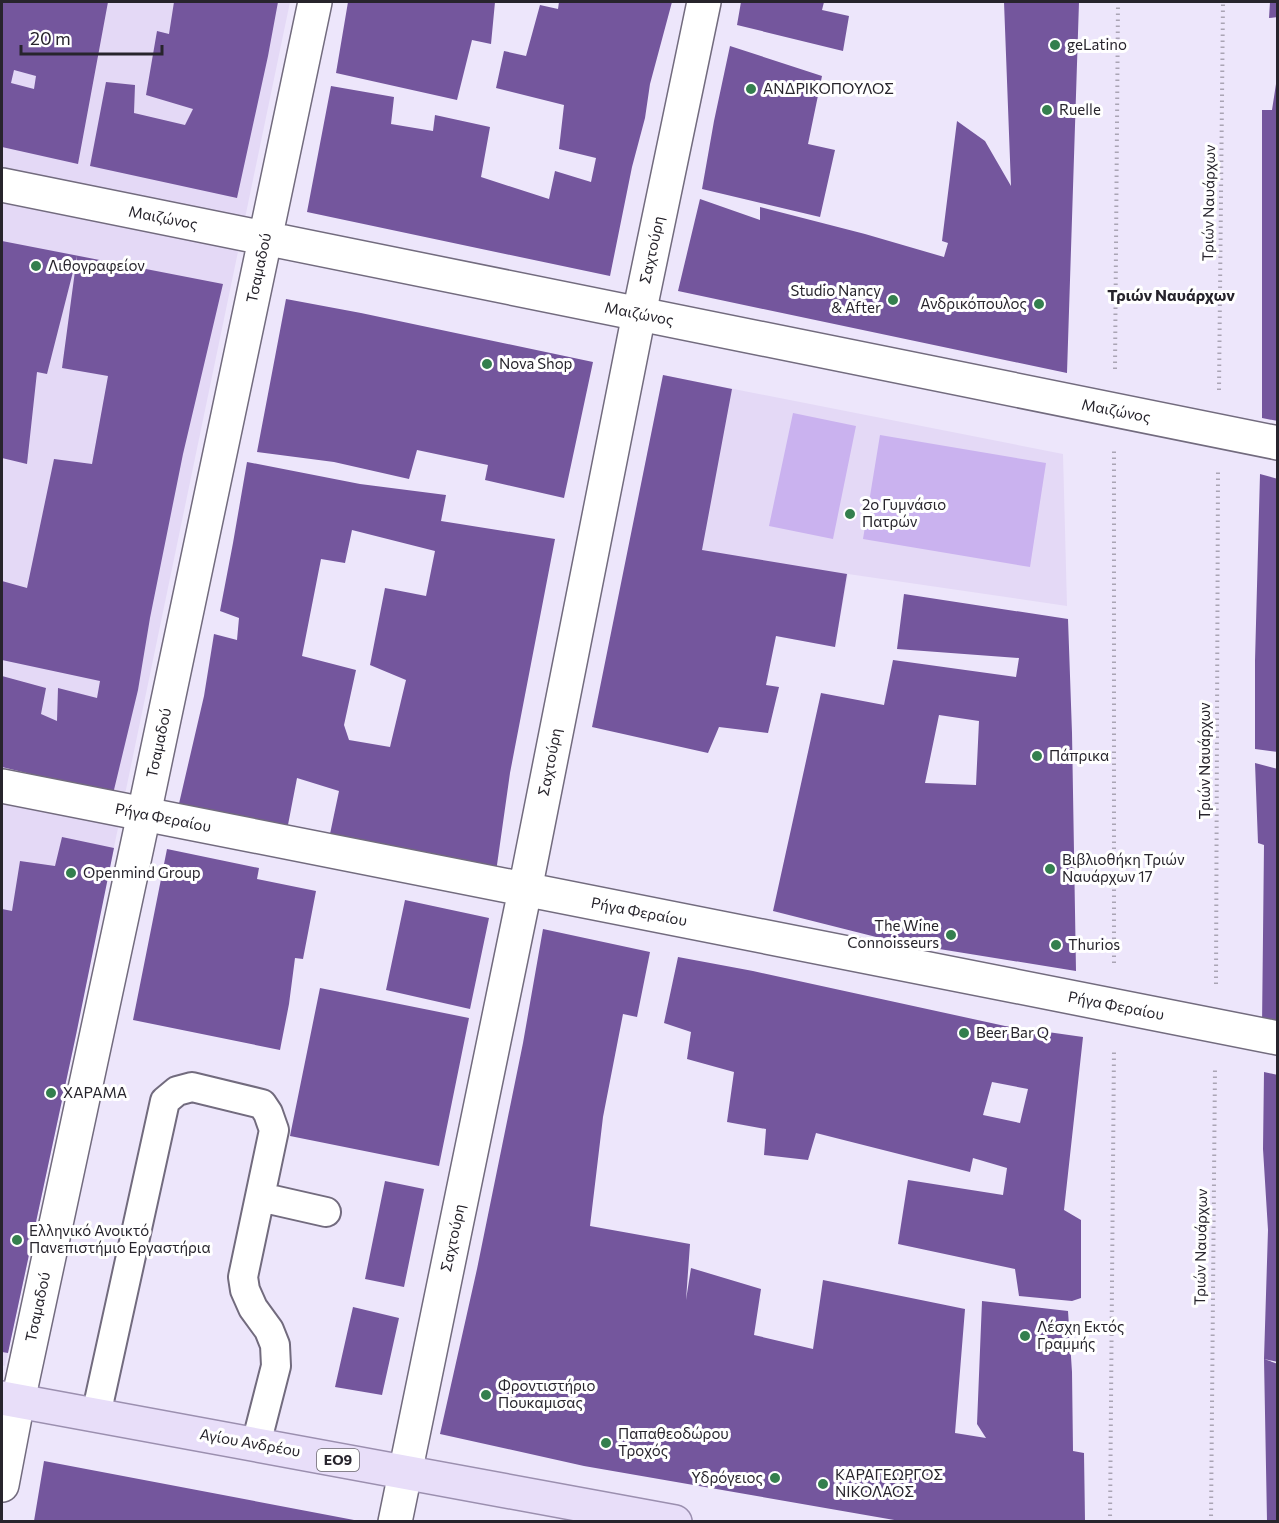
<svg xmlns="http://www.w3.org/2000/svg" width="1279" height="1523" font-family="Commissioner,sans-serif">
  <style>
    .built { fill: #e4d9f6 }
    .green { fill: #cab2ef }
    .building { fill: #74569d; fill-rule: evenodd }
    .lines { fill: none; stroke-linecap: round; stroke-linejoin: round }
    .lane-casing { stroke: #726b7e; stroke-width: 32 }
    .street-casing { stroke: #726b7e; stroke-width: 36 }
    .secondary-casing { stroke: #726b7e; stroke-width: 36 }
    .primary-casing { stroke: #9b8faf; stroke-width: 36 }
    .path { stroke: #aaa4b4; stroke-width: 4; stroke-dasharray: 1.5 4.5; stroke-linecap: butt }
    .lane { stroke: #fff; stroke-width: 28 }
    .street { stroke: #fff; stroke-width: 33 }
    .secondary { stroke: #fff; stroke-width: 33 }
    .primary { stroke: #e8def9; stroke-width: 33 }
    .poi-dot { fill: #347f4e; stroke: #fff; stroke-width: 2 }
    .labels { text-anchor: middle; stroke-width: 6; stroke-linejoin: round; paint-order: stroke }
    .shield { fill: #fff; stroke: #68666b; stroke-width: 1.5 }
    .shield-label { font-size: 14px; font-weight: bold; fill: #27242c }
    .poi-label { font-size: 15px; fill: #27242c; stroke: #fff; text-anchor: start }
    .street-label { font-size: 15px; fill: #27242c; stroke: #fff }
    .neighbourhood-label { font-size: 16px; font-weight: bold; fill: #27242c; stroke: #fff }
  </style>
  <rect width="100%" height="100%" fill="#ede6fb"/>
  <!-- built -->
  <path class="built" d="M2 2H290L98 924 76 1035 5 1366 2 1365Z
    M663 375 1063 454 1067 606 848 574 835 647 617 607Z"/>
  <!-- green -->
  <path class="green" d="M793 413 856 426 833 539 769 526Z
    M880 435 1046 463 1030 567 863 539Z"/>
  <!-- building -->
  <path class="building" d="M2 2H108L78 164 2 147ZM14 70 36 76 34 89 11 83Z
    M174 2H278L268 56 237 198 90 166 106 82 135 85 134 113 185 125 193 109 146 95 157 31 169 34Z
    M348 2H495L491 44 472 40 457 100 336 73Z
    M559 2H672L650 84 645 118 632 167 610 276 307 212 331 86 394 97 391 124 433 131 435 115 490 127 481 177 549 199 555 171 591 182 596 158 559 149 564 105 496 88 504 51 526 56 540 5 558 9Z
    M741 2H824L822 10 849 16 843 51 737 25Z
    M1004 2H1079L1067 373 678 291 700 199 760 220V207L865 234 944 257 948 243 942 241 957 121 985 141 1011 186Z
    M1270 2H1278V17L1269 18Z
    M730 46 822 76 808 144 835 150 820 217 702 189 714 121Z
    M1276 84H1278V421L1262 418V110H1272Z
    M2 241 223 284 183 454 150 618 138 690 113 794 2 767V676L46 688 41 714 57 721 58 688 97 698 100 681 2 660V581L27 588 54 459 92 464 108 376 62 368 77 256 47 374 37 372 27 464 2 458Z
    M286 299 361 313 593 362 564 498 485 480 488 465 417 450 409 479 334 462 257 452Z
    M663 375 732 389 702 550 847 574 835 647 776 636 766 685 779 687 768 733 719 727 708 753 592 727Z
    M247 462 360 484 446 495 441 521 555 539 510 773 496 872 330 834 339 791 297 778 287 830 178 808 204 696 214 634 237 640 239 618 220 611 233 543ZM352 530 435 551 426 596 385 588 370 665 406 680 390 747 349 740 344 725 356 670 302 656 321 559 345 563Z
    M1260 474 1278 479V752L1255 749V661Z
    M904 594 1068 619 1072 733 1076 971 896 942 773 911 821 693 884 705 893 660 1016 677 1019 658 897 649ZM939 715 979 721 976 785 925 783Z
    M1255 763 1278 769V1031L1262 1027 1264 845 1258 843Z
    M62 837 114 848 76 1035 8 1353 2 1352V909L12 911 20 861 55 866Z
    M167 849 259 868 257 879 316 891 303 959 295 958 289 1004 280 1050 133 1020Z
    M405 900 489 918 470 1009 386 990Z
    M543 929 650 952 637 1017 623 1014 603 1117 590 1226 690 1244 686 1300 691 1268 761 1289 754 1335 813 1349 823 1280 965 1309 955 1433 986 1438 977 1424 982 1301 1068 1311 1072 1372 1073 1451 1084 1453 1085 1521H900L584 1466 440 1434 477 1269 523 1043Z
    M678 957 753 971 1005 1026 1083 1037 1064 1210 1081 1220V1298L1072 1301 1019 1296 1015 1269 898 1244 908 1180 1003 1195 1007 1168 973 1158 970 1172 816 1133 808 1160 764 1155 766 1129 727 1122 734 1072 687 1059 691 1032 664 1023ZM992 1082 1028 1089 1020 1123 983 1115Z
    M320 988 469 1018 439 1166 290 1136Z
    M1264 1072 1278 1075V1362L1264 1359 1278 1364V1521H1267L1264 1359 1268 1230 1263 1149Z
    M385 1181 424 1189 404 1287 365 1279Z
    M353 1307 399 1318 382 1395 335 1387Z
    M44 1461 354 1520 353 1521H34Z"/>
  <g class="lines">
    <!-- lane casing -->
    <g class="lane-casing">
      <path id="lane" d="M260 1197 326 1212
        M96 1415 165 1101 177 1091 192 1087 262 1104 268 1113 274 1130 243 1277 245 1290 253 1308 269 1330 275 1345 276 1366 256 1444"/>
    </g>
    <!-- street casing -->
    <g class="street-casing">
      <path id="street" d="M2 786 1278 1038
        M395 1522 525 890 639 314 704 2"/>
    </g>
    <!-- secondary casing -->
    <g class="secondary-casing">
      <path id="secondary" d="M2 185 1278 443
        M2 1485 18 1401 144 814 315 2"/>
    </g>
    <!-- primary casing -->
    <g class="primary-casing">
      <path id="primary" d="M2 1398 675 1522"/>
    </g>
    <!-- path -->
    <path class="path" d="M1115 369 1118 2
      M1219 390 1223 2
      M1114 963V451
      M1216 984 1218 472
      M1110 1522 1114 1048
      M1211 1522 1215 1066"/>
    <!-- lane -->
    <use href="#lane" class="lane"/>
    <!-- street -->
    <use href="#street" class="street"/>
    <!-- secondary -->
    <use href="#secondary" class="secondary"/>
    <!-- primary -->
    <use href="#primary" class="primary"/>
  </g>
  <!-- markers -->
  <g class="poi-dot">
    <circle cx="1055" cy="45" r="6"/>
    <circle cx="751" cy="89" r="6"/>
    <circle cx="1047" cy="110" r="6"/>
    <circle cx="36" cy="266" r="6"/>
    <circle cx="893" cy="300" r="6"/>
    <circle cx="1039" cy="304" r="6"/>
    <circle cx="487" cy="364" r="6"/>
    <circle cx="850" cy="514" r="6"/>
    <circle cx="1037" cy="756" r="6"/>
    <circle cx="1050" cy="869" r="6"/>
    <circle cx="71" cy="873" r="6"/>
    <circle cx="951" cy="935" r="6"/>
    <circle cx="1056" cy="945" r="6"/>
    <circle cx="964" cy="1033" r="6"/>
    <circle cx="51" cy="1093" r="6"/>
    <circle cx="17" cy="1240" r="6"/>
    <circle cx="1025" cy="1336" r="6"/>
    <circle cx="486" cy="1395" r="6"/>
    <circle cx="606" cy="1443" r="6"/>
    <circle cx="775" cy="1478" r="6"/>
    <circle cx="823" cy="1484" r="6"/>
  </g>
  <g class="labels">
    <!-- shield labels -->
    <rect class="shield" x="317" y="1449" width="42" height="22" rx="4.5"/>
    <g class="shield-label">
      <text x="338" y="1465">ΕΟ9</text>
    </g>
    <!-- poi labels -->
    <g class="poi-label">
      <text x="1067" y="50">geLatino</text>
      <text x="763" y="94">ΑΝΔΡΙΚΟΠΟΥΛΟΣ</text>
      <text x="1059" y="115">Ruelle</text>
      <text x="48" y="271">Λιθογραφείον</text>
      <text x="881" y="296" text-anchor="end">Studio Nancy<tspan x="881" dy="17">&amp; After</tspan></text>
      <text x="1027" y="309" text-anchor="end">Ανδρικόπουλος</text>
      <text x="499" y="369">Nova Shop</text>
      <text x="862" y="510">2ο Γυμνάσιο<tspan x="862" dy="17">Πατρών</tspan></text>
      <text x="1049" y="761">Πάπρικα</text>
      <text x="1062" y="865">Βιβλιοθήκη Τριών<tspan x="1062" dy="17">Ναυάρχων 17</tspan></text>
      <text x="83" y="878">Openmind Group</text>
      <text x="939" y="931" text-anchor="end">The Wine<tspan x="939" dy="17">Connoisseurs</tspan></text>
      <text x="1068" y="950">Thurios</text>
      <text x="976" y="1038">Beer Bar Q</text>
      <text x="63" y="1098">ΧΑΡΑΜΑ</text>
      <text x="29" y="1236">Ελληνικό Ανοικτό<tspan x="29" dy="17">Πανεπιστήμιο Εργαστήρια</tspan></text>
      <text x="1037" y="1332">Λέσχη Εκτός<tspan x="1037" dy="17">Γραμμής</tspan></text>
      <text x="498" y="1391">Φροντιστήριο<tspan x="498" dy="17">Πουκαμισας</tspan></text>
      <text x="618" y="1439">Παπαθεοδώρου<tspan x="618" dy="17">Τροχός</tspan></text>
      <text x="835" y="1480">ΚΑΡΑΓΕΩΡΓΟΣ<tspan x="835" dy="17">ΝΙΚΟΛΑΟΣ</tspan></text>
      <text x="763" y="1483" text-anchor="end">Υδρόγειος</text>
    </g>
    <!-- street labels -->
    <g class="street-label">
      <text transform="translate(1209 203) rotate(-89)" y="5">Τριών Ναυάρχων</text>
      <text transform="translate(163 218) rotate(11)" y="5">Μαιζώνος</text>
      <text transform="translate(652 250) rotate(-78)" y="5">Σαχτούρη</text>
      <text transform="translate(259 268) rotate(-78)" y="5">Τσαμαδού</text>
      <text transform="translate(639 314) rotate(11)" y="5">Μαιζώνος</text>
      <text transform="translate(1116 411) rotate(11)" y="5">Μαιζώνος</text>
      <text transform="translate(159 743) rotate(-78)" y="5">Τσαμαδού</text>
      <text transform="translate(1205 761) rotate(-90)" y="5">Τριών Ναυάρχων</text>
      <text transform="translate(550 762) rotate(-79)" y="5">Σαχτούρη</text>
      <text transform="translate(163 818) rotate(11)" y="5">Ρήγα Φεραίου</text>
      <text transform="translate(639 912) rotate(11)" y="5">Ρήγα Φεραίου</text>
      <text transform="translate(1116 1006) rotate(11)" y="5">Ρήγα Φεραίου</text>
      <text transform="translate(453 1238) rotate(-78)" y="5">Σαχτούρη</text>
      <text transform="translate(1201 1247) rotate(-89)" y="5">Τριών Ναυάρχων</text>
      <text transform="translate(38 1307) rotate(-78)" y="5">Τσαμαδού</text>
      <text transform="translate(250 1443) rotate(10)" y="5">Αγίου Ανδρέου</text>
    </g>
    <!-- neighbourhood labels -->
    <g class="neighbourhood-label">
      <text x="1171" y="301">Τριών Ναυάρχων</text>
    </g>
  </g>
  <!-- border -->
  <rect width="1279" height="1523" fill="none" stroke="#27242c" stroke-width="6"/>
  <!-- scale -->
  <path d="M21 45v9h141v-9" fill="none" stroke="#27242c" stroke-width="3"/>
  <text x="30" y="45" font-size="18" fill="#27242c" stroke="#ffffff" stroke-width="4.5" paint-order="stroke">20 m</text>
</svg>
